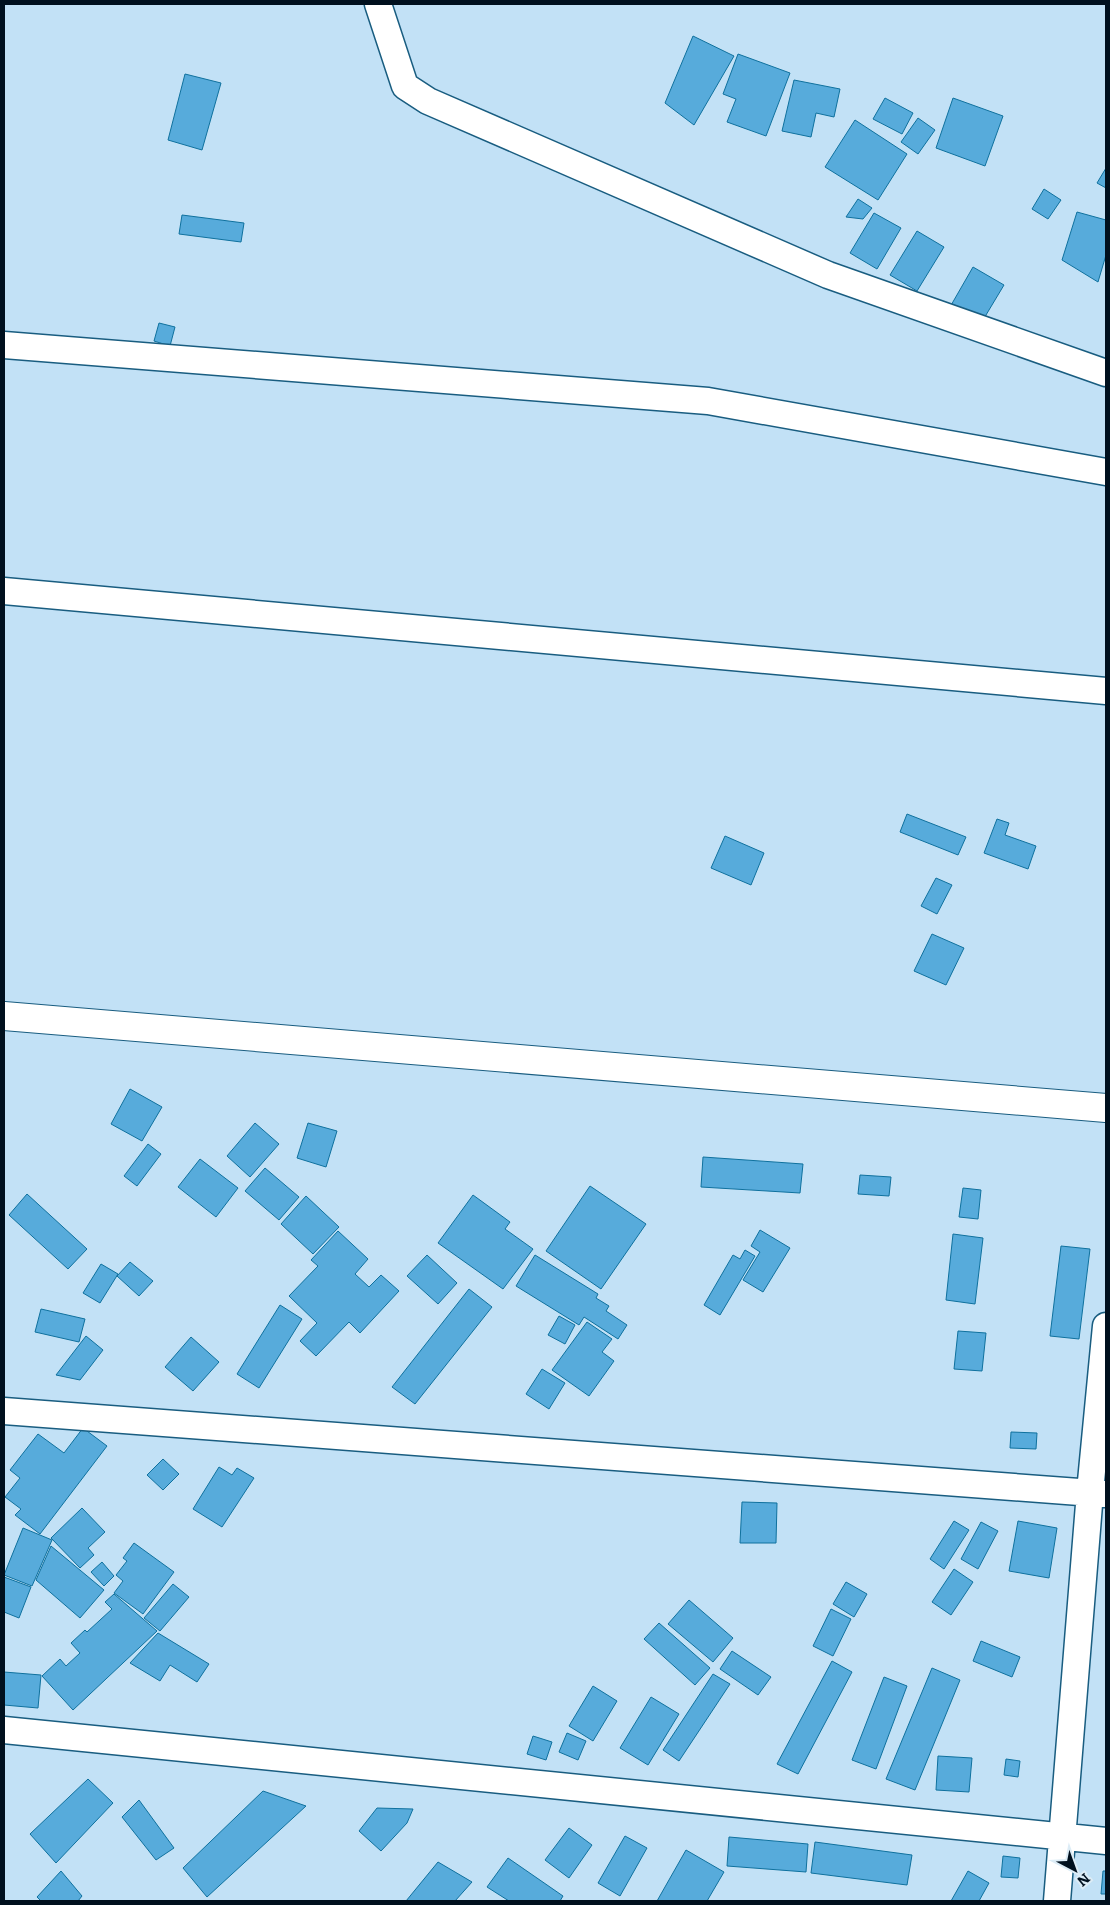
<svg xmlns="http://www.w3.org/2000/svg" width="1110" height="1905" font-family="Literata,serif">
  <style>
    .building { fill: #57abdb; stroke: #0f719e }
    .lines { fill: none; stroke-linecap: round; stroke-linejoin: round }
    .street-casing { stroke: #195d80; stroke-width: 29 }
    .secondary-casing { stroke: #195d80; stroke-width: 30 }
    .street { stroke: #fff; stroke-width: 26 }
    .secondary { stroke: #fff; stroke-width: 28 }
  </style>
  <rect width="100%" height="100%" fill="#c2e1f6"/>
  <!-- building -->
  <path class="building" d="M693 36 734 56 694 125 665 103Z
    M738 54 790 73 766 136 727 122 736 99 723 94Z
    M185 74 221 83 202 150 168 140Z
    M794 80 840 89 834 117 816 113 811 137 782 131Z
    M885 98 913 113 902 134 873 119Z
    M953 98 1003 116 985 166 936 148Z
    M918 118 935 130 918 154 901 142Z
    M855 120 907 154 878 200 825 167Z
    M1106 168V188L1097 183Z
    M1044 189 1061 200 1048 219 1032 209Z
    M858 199 872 208 863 219 846 217Z
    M1077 212 1106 220V255L1098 282 1062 260Z
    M874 213 901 228 877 269 850 253Z
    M182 215 244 223 241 242 179 234Z
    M917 231 944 247 917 291 890 275Z
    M973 267 1004 285 980 325 950 307Z
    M159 323 175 327 170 346 154 341Z
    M907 814 966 837 958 855 900 832Z
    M997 819 1009 823 1005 835 1036 846 1028 869 984 853Z
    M725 836 764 853 751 885 711 868Z
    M936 878 952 885 937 914 921 906Z
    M932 934 964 948 946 985 914 971Z
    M130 1089 162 1107 142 1141 111 1124Z
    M255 1123 279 1144 250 1177 227 1156Z
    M308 1123 337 1131 326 1167 297 1158Z
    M148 1144 161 1154 137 1186 124 1176Z
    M703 1157 803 1164 800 1193 701 1187Z
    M200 1159 238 1188 216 1217 178 1187Z
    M265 1168 299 1197 279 1220 245 1191Z
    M860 1175 891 1177 889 1196 858 1194Z
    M590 1186 646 1224 601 1289 546 1251Z
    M963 1188 981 1190 978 1219 959 1217Z
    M27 1194 87 1249 68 1269 9 1215Z
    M473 1195 510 1222 505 1229 533 1249 503 1289 438 1243Z
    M306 1196 339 1227 313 1254 281 1224Z
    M760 1230 790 1248 763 1292 743 1280 760 1252 751 1246Z
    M338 1231 368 1259 355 1274 369 1287 381 1275 399 1291 360 1333 349 1322 316 1356 300 1341 317 1323 289 1296 318 1266 311 1260Z
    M953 1234 983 1238 975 1304 946 1300Z
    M1061 1246 1090 1249 1079 1339 1050 1336Z
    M745 1250 755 1256 720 1315 704 1305 733 1255 740 1259Z
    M427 1255 457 1283 438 1304 407 1276Z
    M535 1255 598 1294 596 1298 609 1306 606 1311 627 1325 618 1339 584 1317 579 1325 516 1286Z
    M130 1262 153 1281 139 1296 117 1276Z
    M101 1264 118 1274 100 1303 83 1293Z
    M469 1289 492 1307 415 1404 392 1387Z
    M280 1305 302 1319 259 1388 237 1374Z
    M41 1309 85 1319 79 1342 35 1332Z
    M559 1316 575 1325 565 1344 548 1335Z
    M587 1322 612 1339 602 1352 614 1361 589 1396 552 1370Z
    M958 1331 986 1333 982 1371 954 1369Z
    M86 1336 103 1350 80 1380 56 1375Z
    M191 1337 219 1362 193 1391 165 1367Z
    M542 1369 565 1383 549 1409 526 1394Z
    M83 1428 107 1446 40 1534 15 1515 21 1509 5 1497 20 1478 10 1470 38 1434 64 1453Z
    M1011 1432 1037 1433 1036 1449 1010 1448Z
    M163 1459 179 1474 163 1490 147 1475Z
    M219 1467 232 1475 237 1468 254 1478 222 1527 193 1509Z
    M742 1502 777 1503 776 1543H740Z
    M82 1508 105 1532 88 1548 94 1555 80 1568 51 1538Z
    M954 1521 969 1530 944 1569 930 1559Z
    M1018 1521 1057 1528 1049 1578 1009 1571Z
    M981 1522 998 1531 978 1569 961 1559Z
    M23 1528 52 1540 32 1586 4 1575Z
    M134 1543 174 1572 143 1614 114 1593 123 1581 116 1575 127 1561 123 1558Z
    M51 1546 104 1590 80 1618 36 1580Z
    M102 1562 114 1576 104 1586 91 1572Z
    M954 1569 973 1582 951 1615 932 1602Z
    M4 1577 31 1587 19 1618 4 1612Z
    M846 1582 867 1594 854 1617 833 1604Z
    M173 1584 189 1597 160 1631 144 1618Z
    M114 1594 157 1631 73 1710 42 1676 60 1659 66 1666 80 1653 71 1643 85 1630 87 1632 112 1609 105 1602Z
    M689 1600 733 1638 713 1662 668 1624Z
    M831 1609 851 1619 833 1656 813 1646Z
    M659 1623 710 1668 695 1685 644 1639Z
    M158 1633 209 1664 197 1682 170 1665 160 1681 130 1663Z
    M981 1641 1020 1657 1012 1677 973 1661Z
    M732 1651 771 1677 758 1695 720 1669Z
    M832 1661 852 1672 798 1774 777 1764Z
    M932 1668 960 1680 915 1790 886 1779Z
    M4 1672 41 1675 38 1708 4 1705Z
    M713 1674 730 1684 679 1761 663 1750Z
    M884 1677 907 1686 876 1769 852 1760Z
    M593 1686 617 1701 593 1741 569 1726Z
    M651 1697 679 1714 648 1765 620 1748Z
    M567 1733 586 1741 578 1760 559 1752Z
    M533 1736 552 1742 546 1760 527 1754Z
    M938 1756 972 1758 969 1792 936 1790Z
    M1006 1759 1020 1761 1018 1777 1004 1775Z
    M88 1779 113 1803 56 1863 30 1834Z
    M263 1791 306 1806 207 1897 183 1868Z
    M139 1800 174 1848 156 1860 122 1817Z
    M377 1808 413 1809 407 1823 381 1851 359 1831Z
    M569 1828 592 1845 569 1878 545 1860Z
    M625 1836 647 1848 620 1896 598 1883Z
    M729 1837 808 1844 806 1872 727 1866Z
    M815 1842 912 1855 907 1885 811 1873Z
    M686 1850 724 1872 707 1901H657Z
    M1003 1856 1020 1858 1018 1878 1001 1877Z
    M508 1858 563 1896 560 1901H509L487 1887Z
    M438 1862 472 1882 455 1901H406Z
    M61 1871 82 1896 78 1901H41L37 1897Z
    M968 1871 989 1883 979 1901H951Z
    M1103 1871H1106V1894H1101Z"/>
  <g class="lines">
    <!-- street casing -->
    <g class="street-casing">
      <path id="street" d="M378 4 405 86 428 101 828 275 1106 373
        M4 345 708 401 1106 472
        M4 591 1106 691
        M4 1411 1106 1494
        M4 1730 1106 1841
        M1057 1901 1090 1492 1106 1326"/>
    </g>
    <!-- secondary casing -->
    <g class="secondary-casing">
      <path id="secondary" d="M4 1016 1106 1108"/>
    </g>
    <!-- street -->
    <use href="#street" class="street"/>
    <!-- secondary -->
    <use href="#secondary" class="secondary"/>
  </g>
  <!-- border -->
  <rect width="1110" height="1905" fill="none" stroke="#00101e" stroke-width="10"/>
  <!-- north arrow -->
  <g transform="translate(1075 1870) rotate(139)" stroke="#dcecf6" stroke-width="4" paint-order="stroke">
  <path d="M0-4L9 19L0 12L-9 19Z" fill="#00101e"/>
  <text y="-8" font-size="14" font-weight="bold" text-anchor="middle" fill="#00101e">N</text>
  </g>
</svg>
